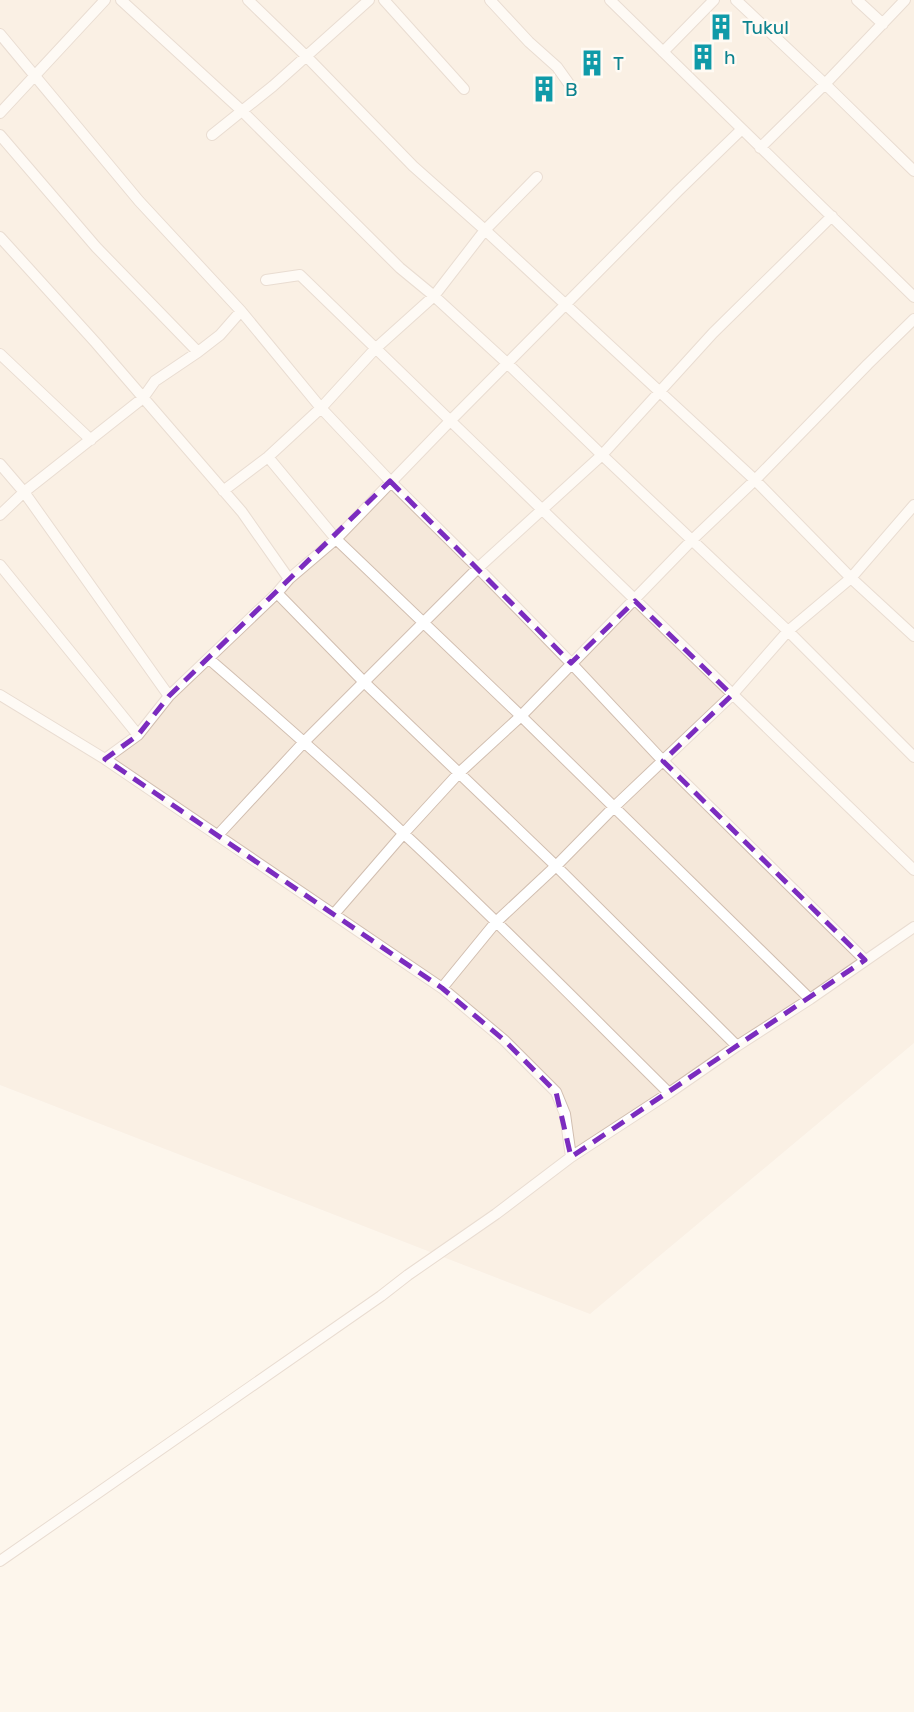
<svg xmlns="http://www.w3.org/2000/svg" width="914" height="1712" viewBox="0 0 914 1712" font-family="Rubik,sans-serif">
<rect width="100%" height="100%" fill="#fdf6ec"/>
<path fill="#f5e8da" d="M0 0H914V1043L590 1314 0 1085Z"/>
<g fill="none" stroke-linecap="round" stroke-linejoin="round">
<g stroke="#d1beb0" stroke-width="12">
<path id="minor" d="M121 0 241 110 400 268 434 296 508 364 602 455 788 631 914 757
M248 0 306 56 413 166 485 230 755 480 851 578 914 636
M384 0 464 89
M490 0 529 42 557 67 572 88
M610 0 742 129
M736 0 825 84 914 171
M857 0 883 24
M0 34 139 201 241 311 321 408 390 481 478 568 571 663 663 761 865 960
M663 52 714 0
M0 113 105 0
M0 135 96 247 198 352
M212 135 273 86 369 0
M760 148 825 84 905 0
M0 237 96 343 242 512 289 579
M266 280 300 275 914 870
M0 354 91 440
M268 457 336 539 521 716 810 999
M0 464 24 492 169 696
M223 491 268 457 321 408 375 349 434 296 485 230 537 177
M0 515 24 492 143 398 155 381 198 352 220 335 241 311
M0 565 138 735
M277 593 364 682 556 866 737 1046
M209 659C275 716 340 773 403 833 494 917 581 1006 669 1093
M0 695 105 759 442 988 504 1040 556 1092 565 1114 571 1157
M105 759 138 735 169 696 277 593 289 579 336 539 451 420 678 191 742 129 914 297
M218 835 304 742 478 568 602 455 713 333 832 216
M334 914 404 833 459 773 521 716 692 540 755 480 868 364 914 319
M442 988 496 922 556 866 613 808 732 695 788 631 851 578 914 505
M0 1561 381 1296 408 1275 496 1214 571 1157 669 1093 737 1046 810 999 914 927"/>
</g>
<use href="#minor" stroke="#fff" stroke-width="10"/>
</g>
<path d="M0 0H914V1712H0ZM390 481 571 663 635 601 732 695 663 761 865 960 571 1157 556 1092 504 1040 442 988 105 759 138 735 169 696Z" fill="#fdf6ec" fill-opacity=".55" fill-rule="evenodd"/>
<path fill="none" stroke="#7b2cbf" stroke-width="5" stroke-dasharray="14 9" stroke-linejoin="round" d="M390 481 571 663 635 601 732 695 663 761 865 960 571 1157 556 1092 504 1040 442 988 105 759 138 735 169 696Z"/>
<defs>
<g id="building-bare" transform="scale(2.1)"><path d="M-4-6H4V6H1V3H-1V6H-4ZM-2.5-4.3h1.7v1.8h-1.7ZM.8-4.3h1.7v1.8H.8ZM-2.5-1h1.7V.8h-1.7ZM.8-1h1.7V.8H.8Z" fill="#0f9aa8" stroke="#fffaf3" stroke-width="2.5" paint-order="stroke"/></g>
</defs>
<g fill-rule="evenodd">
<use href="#building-bare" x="721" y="27"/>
<use href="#building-bare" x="703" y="57"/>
<use href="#building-bare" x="592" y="63"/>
<use href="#building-bare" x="544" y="89"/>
</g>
<g text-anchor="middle" stroke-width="5" stroke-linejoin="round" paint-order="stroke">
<g font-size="19" fill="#0d838f" stroke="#fffaf3" text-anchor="start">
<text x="742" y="34">Tukul</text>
<text x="724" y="64">h</text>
<text x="613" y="70">T</text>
<text x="565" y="96">B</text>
</g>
</g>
</svg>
